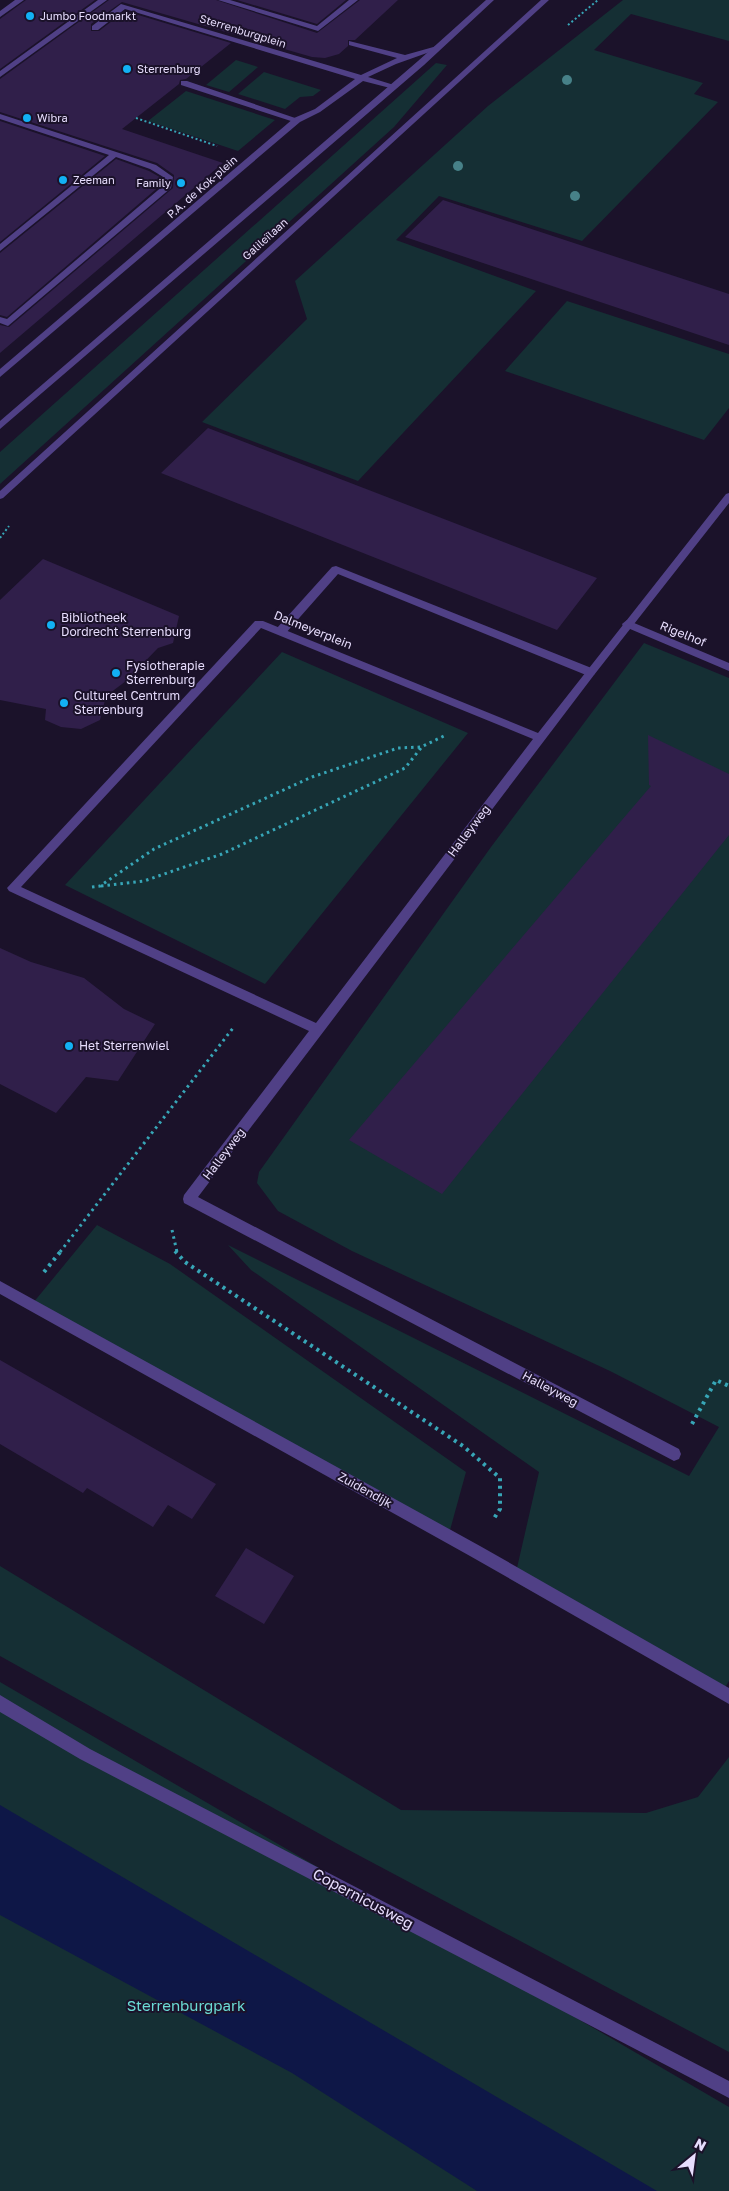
<svg xmlns="http://www.w3.org/2000/svg" width="729" height="2191" viewBox="0 0 729 2191" font-family="'Golos Text',sans-serif">
<rect width="100%" height="100%" fill="#1b122a"/>
<path fill="#152f34" d="M623 0H729V41L631 14 594 50 703 83 694 94 718 102 582 241 439 196 396 240 536 291 358 481 202 422 307 319 295 281 488 106Z
M236 60 258 67 229 92 206 85Z
M436 63 447 65 394 127 0 484V452Z
M264 72 321 90 313 96 300 97 285 109 238 94Z
M186 91 275 120 238 151 148 121Z
M567 301 729 354V408L704 440 505 371Z
M644 643 729 678V1681L720 1696 514 1581 539 1472 251 1270 228 1245 689 1476 719 1427 610 1371 352 1251 278 1211 257 1183 259 1172 491 847Z
M282 652 468 733 265 984 65 885Z
M97 1225 170 1264 466 1472 447 1541 33 1303Z
M0 1566 401 1810 646 1813 698 1797 729 1757V2052L345 1848 0 1656Z
M0 1682 729 2107V2191H0Z"/>
<path fill="#0e1747" d="M0 1805 657 2191H477L292 2073 0 1915Z"/>
<path fill="#301f4a" d="M26 0H95L0 69V19Z
M109 0H216L317 33 360 0H398L355 40H348V46L339 54 325 58 312 57 122 2 91 24V31H99L125 11 231 43 186 79 180 80 179 84 122 129 223 163 0 353V325L9 327 173 188 174 175 157 163 0 112V79Z
M237 0H346L317 24Z
M0 121 105 156 0 242Z
M116 159 149 171 163 179 162 184 7 317 0 315V253Z
M443 200 729 294V345L405 237Z
M208 428 597 578 557 630 161 473Z
M43 559 179 616 173 643 158 648 126 681 106 696 100 720 81 729 61 727 45 720 46 709 0 700V600Z
M648 735 729 774V835L442 1194 349 1140 651 786 649 785Z
M0 948 31 962 84 978 124 1009 155 1024 118 1081 86 1077 56 1113 0 1084Z
M0 1360 216 1484 192 1519 168 1505 153 1527 87 1488 83 1493 0 1444Z
M246 1548 294 1576 264 1624 215 1596Z"/>
<g fill="none" stroke-linecap="round" stroke-linejoin="round">
<path stroke="#37a6b7" stroke-width="2" stroke-dasharray="2 2.5" stroke-linecap="butt" d="M568 25 598 0
M136 118 217 146
M0 538 9 526"/>
<path stroke="#37a6b7" stroke-width="3" stroke-dasharray="2.5 4" stroke-linecap="butt" d="M101 886 144 881 222 854 405 768 421 748
M92 887 100 886 154 849 312 777 398 748 421 747 446 735
M172 1230 177 1252
M60 1252 233 1028"/>
<path stroke="#37a6b7" stroke-width="4" stroke-dasharray="3 4.5" stroke-linecap="butt" d="M175 1251 185 1262 463 1446 500 1478V1509L493 1520
M44 1272 61 1251
M692 1424 716 1380 729 1386"/>
<path fill="#504086" fill-rule="evenodd" d="M15 0H24L0 17V11Z
M98 0H107L0 77V71Z
M218 0H230L317 26 349 0H358L318 31Z
M121 4 361 75 397 58 349 45V41L405 55 437 46 441 48 396 64 368 77 394 85V89L363 81 320 112 300 122 0 377V369L294 118 315 109 355 79 125 9 98 30H92V26Z
M0 114 156 165 173 177 171 188 8 326 0 323V317L7 319 164 185 165 178 150 169 116 157 0 251V244L109 155 0 119Z"/>
<path fill="#504086" fill-rule="evenodd" d="M181 81H187L301 120 294 122 181 85Z
M336 566 594 669 595 672 594 675H586L338 574 285 634H277V628L332 567Z
M627 620 729 663V671L623 626 622 624Z"/>
<path fill="#504086" fill-rule="evenodd" d="M729 493V503L594 675 198 1197 679 1449 681 1454 679 1459 674 1461 184 1203 183 1199 184 1195 309 1031 9 891 7 888 255 621H263L538 733 726 494ZM261 628 533 739 316 1023 21 887Z
M0 1281 480 1546 729 1688V1704L470 1556 0 1294Z"/>
<path fill="#504086" fill-rule="evenodd" d="M486 0H494L424 65 0 429V421L418 61Z
M541 0H549L3 498 0 499V491Z
M0 1695 90 1749 729 2081V2098L80 1759 0 1712Z"/>
</g>
<g fill="#478188">
<circle cx="567" cy="80" r="5"/>
<circle cx="458" cy="166" r="5"/>
<circle cx="575" cy="196" r="5"/>
</g>
<g fill="#12b1f4" stroke="#1b122a" stroke-width="2">
<circle cx="30" cy="16" r="5"/>
<circle cx="127" cy="69" r="5"/>
<circle cx="27" cy="118" r="5"/>
<circle cx="63" cy="180" r="5"/>
<circle cx="181" cy="183" r="5"/>
<circle cx="51" cy="625" r="5"/>
<circle cx="116" cy="673" r="5"/>
<circle cx="64" cy="703" r="5"/>
<circle cx="69" cy="1046" r="5"/>
</g>
<g text-anchor="middle" stroke-width="4" stroke-linejoin="round" paint-order="stroke">
<g font-size="11" fill="#e7ddfd" stroke="#1b122a" text-anchor="start">
<text x="40" y="20">Jumbo Foodmarkt</text>
<text x="137" y="73">Sterrenburg</text>
<text x="37" y="122">Wibra</text>
<text x="73" y="184">Zeeman</text>
<text x="171" y="187" text-anchor="end">Family</text>
</g>
<g font-size="11" fill="#e7ddfd" stroke="#1b122a">
<text transform="translate(243 31) rotate(17)" y="4">Sterrenburgplein</text>
<text transform="translate(202 187) rotate(-41)" y="4">P.A. de Kok-plein</text>
<text transform="translate(265 239) rotate(-42)" y="4">Galileïlaan</text>
</g>
<g font-size="12" fill="#e7ddfd" stroke="#1b122a" text-anchor="start">
<text x="61" y="622">Bibliotheek<tspan x="61" dy="14">Dordrecht Sterrenburg</tspan></text>
<text x="126" y="670">Fysiotherapie<tspan x="126" dy="14">Sterrenburg</tspan></text>
<text x="74" y="700">Cultureel Centrum<tspan x="74" dy="14">Sterrenburg</tspan></text>
<text x="79" y="1050">Het Sterrenwiel</text>
</g>
<g font-size="12" fill="#e7ddfd" stroke="#1b122a">
<text transform="translate(313 630) rotate(22)" y="4">Dalmeyerplein</text>
<text transform="translate(683 634) rotate(22)" y="4">Rigelhof</text>
<text transform="translate(469 831) rotate(-53)" y="4">Halleyweg</text>
<text transform="translate(224 1154) rotate(-53)" y="4">Halleyweg</text>
<text transform="translate(550 1389) rotate(28)" y="4">Halleyweg</text>
<text transform="translate(365 1490) rotate(29)" y="4">Zuidendijk</text>
</g>
<g font-size="15" fill="#e7ddfd" stroke="#1b122a">
<text transform="translate(363 1899) rotate(28)" y="5">Copernicusweg</text>
</g>
<g font-size="15" fill="#6bdbd5" stroke="#1b122a">
<text x="186" y="2011">Sterrenburgpark</text>
</g>
</g>
<g transform="translate(694 2156) rotate(29)" stroke="#1b122a" stroke-width="4" paint-order="stroke">
<path d="M0-4L9 19L0 12L-9 19Z" fill="#e7ddfd"/>
<text y="-8" font-size="14" font-weight="bold" text-anchor="middle" fill="#e7ddfd">N</text>
</g>
</svg>
